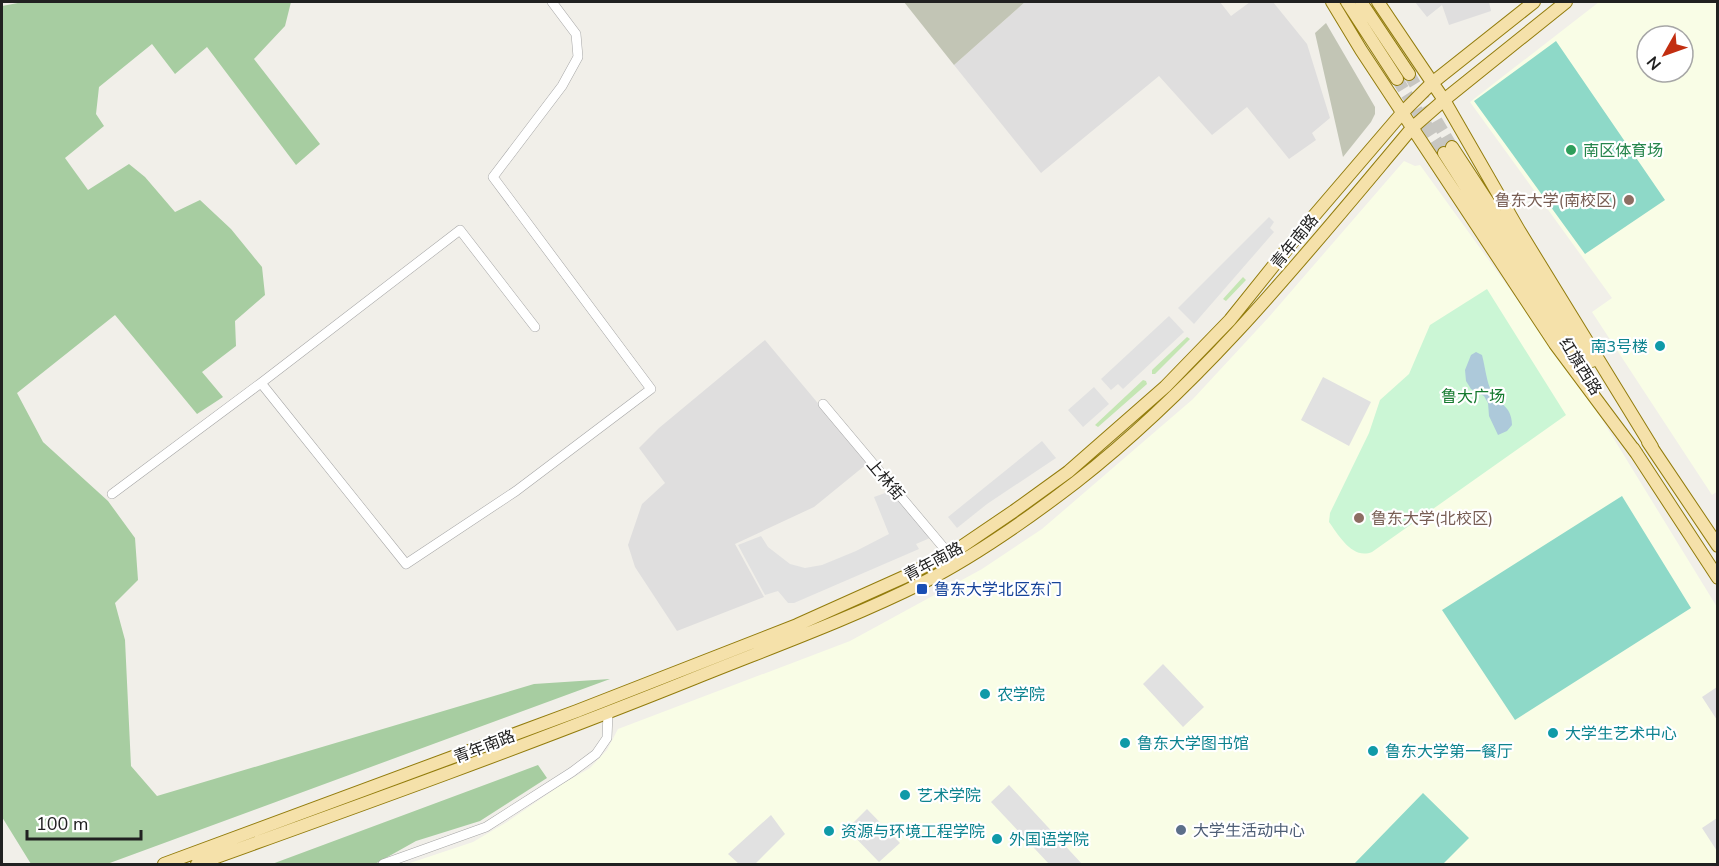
<svg xmlns="http://www.w3.org/2000/svg" width="1719" height="866" viewBox="0 0 1719 866" font-family="'Nunito Sans','Noto Sans SC',sans-serif">
<rect width="100%" height="100%" fill="#f1efe9"/>
<path fill="#dfdede" d="M1025 2H1220L1231 16 1250 2H1273L1307 44 1330 118 1312 133 1316 140 1289 159 1247 107 1212 135 1159 76 1041 173 954 65Z
M1415 2H1489L1491 11 1449 25 1442 5 1427 17Z
M765 340 868 463 814 507 735 544 764 597 677 631 635 567 628 545 642 504 665 483 639 448 659 428Z"/>
<path fill="#f9fde6" fill-rule="evenodd" d="M1599 2H1717L1718 491 1712 495 1592 312 1612 298 1470 102ZM1647 36H1683V72H1647Z
M1404 161 1415 166 1420 165 1590 400 1717 607V864H407L473 842 507 822 564 783 590 768 607 750 618 729 850 641 982 569 1042 529 1193 399 1268 318Z"/>
<path fill="#c2c5b5" d="M904 2H1025L954 65Z
M1326 23 1375 107V114L1371 122 1343 157 1315 33Z"/>
<path fill="#c4e6b3" d="M1243 277 1246 280 1226 301 1223 299Z
M1187 337 1190 339 1155 374H1152V370Z
M1143 380 1146 381 1147 384 1098 427 1095 425Z"/>
<path fill="#a7cda1" d="M23 2H291L285 26 254 59 320 144 296 165 207 47 175 74 152 44 99 87 96 114 104 126 65 158 88 190 129 164 145 177 175 212 200 200 231 229 262 267 265 295 235 321 236 346 202 372 223 397 197 414 115 315 17 393 43 442 108 501 135 538 138 580 115 603 125 640 131 766 157 796 534 684 610 679 107 864H31L2 817V6Z
M538 765 547 778 480 821 416 841 375 864H272Z"/>
<path fill="#cbf6d5" d="M1487 289 1566 415 1372 552C1353 560 1339 536 1329 522L1330 513 1369 433 1380 400 1409 374 1430 325Z"/>
<path fill="#8ed9c8" d="M1556 41 1665 200 1585 254 1474 101Z
M1622 496 1691 608 1515 720 1442 610Z
M1423 793 1469 838 1443 864H1354Z"/>
<path fill="#e1e1e1" d="M1269 217 1274 222 1270 228 1274 232 1194 324 1178 308Z
M1169 316 1184 332 1123 389 1118 384 1111 390 1101 379Z
M1323 377 1371 402 1349 446 1301 420Z
M1094 387 1109 404 1083 427 1068 410Z
M1042 441 1056 458 987 504 957 528 948 517Z
M891 491 930 538 916 544 919 549 794 603H788L778 591 765 595 738 545 761 536 768 547 790 564 805 568 822 565 856 551 889 534 874 497Z
M1163 664 1204 707 1183 727 1143 684Z
M1717 687V720L1702 697Z
M1009 785 1082 864H1049L991 802Z
M867 809 900 843 879 862 847 829Z
M771 815 785 834 755 864H739L728 854Z
M1717 818V851L1702 828Z"/>
<path fill="#adc9da" d="M1476 352 1482 355C1485 366 1486 378 1490 388 1496 404 1512 404 1512 425L1507 431 1498 435 1489 416 1488 403 1484 396 1471 389 1466 381 1465 370 1471 355Z"/>
<g fill="none" stroke-linecap="round" stroke-linejoin="round">
<path stroke="#c7c6c1" stroke-width="12" stroke-dasharray="12 6" stroke-linecap="butt" d="M1409 74 1452 147
M1397 79 1444 153"/>
<g stroke="#a5a5a5" stroke-width="10">
<path id="minor" d="M261 383 406 564 516 491 651 389 493 177 562 86 578 57 576 34 552 2
M823 404 949 554
M112 494 261 383 460 230 535 327
M383 864 486 827 572 772 596 754 607 738 608 713"/>
</g>
<g stroke="#927c0c" stroke-width="14">
<path id="major" d="M1332 2 1361 50 1555 344 1637 454
M1347 2 1397 79
M1361 2 1409 74
M1378 2 1444 100 1520 232 1652 447
M1452 147 1592 361
M1444 153 1585 373
M1648 442 1718 546
M1633 448 1718 578
M164 864 577 711 797 625 904 577 958 549 1014 511 1068 472 1165 387 1230 320 1307 224 1403 112 1432 83 1534 2
M197 864C364 804 531 744 695 678 772 647 850 619 924 582 977 555 1029 518 1076 482 1205 381 1307 253 1412 128L1444 100 1566 2"/>
</g>
<use href="#minor" stroke="#fff" stroke-width="9"/>
<use href="#major" stroke="#f5e1aa" stroke-width="12"/>
</g>
<circle fill="#2e9e5b" stroke="#fff" stroke-width="2" cx="1571" cy="150" r="6"/>
<g fill="#8d6e63" stroke="#fff" stroke-width="2">
<circle cx="1629" cy="200" r="6"/>
<circle cx="1359" cy="518" r="6"/>
</g>
<g fill="#0f9aa8" stroke="#fff" stroke-width="2">
<circle cx="1660" cy="346" r="6"/>
<circle cx="985" cy="694" r="6"/>
<circle cx="1553" cy="733" r="6"/>
<circle cx="1125" cy="743" r="6"/>
<circle cx="1373" cy="751" r="6"/>
<circle cx="905" cy="795" r="6"/>
<circle cx="829" cy="831" r="6"/>
<circle cx="997" cy="839" r="6"/>
</g>
<rect fill="#1a4fb4" stroke="#fff" stroke-width="2" x="916" y="583" width="12" height="12" rx="3"/>
<circle fill="#5c6f8a" stroke="#fff" stroke-width="2" cx="1181" cy="830" r="6"/>
<g text-anchor="middle" stroke-width="4.5" stroke-linejoin="round" paint-order="stroke">
<g font-size="16" fill="#27864d" stroke="#fff" text-anchor="start">
<text x="1583" y="156">南区体育场</text>
</g>
<g font-size="16" fill="#785e54" stroke="#fff" text-anchor="end">
<text x="1617" y="206">鲁东大学(南校区)</text>
<text x="1371" y="524" text-anchor="start">鲁东大学(北校区)</text>
</g>
<g font-size="16" fill="#212121" stroke="#fff">
<text transform="translate(1294 241) rotate(-51)" y="6">青年南路</text>
<text transform="translate(1581 366) rotate(58)" y="6">红旗西路</text>
<text transform="translate(886 479) rotate(50)" y="6">上林街</text>
<text transform="translate(933 561) rotate(-28)" y="6">青年南路</text>
<text transform="translate(484 746) rotate(-21)" y="6">青年南路</text>
</g>
<g font-size="16" fill="#0d838f" stroke="#fff" text-anchor="start">
<text x="1648" y="352" text-anchor="end">南3号楼</text>
<text x="997" y="700">农学院</text>
<text x="1565" y="739">大学生艺术中心</text>
<text x="1137" y="749">鲁东大学图书馆</text>
<text x="1385" y="757">鲁东大学第一餐厅</text>
<text x="917" y="801">艺术学院</text>
<text x="841" y="837">资源与环境工程学院</text>
<text x="1009" y="845">外国语学院</text>
</g>
<g font-size="16" fill="#15792e" stroke="#fff">
<text x="1473" y="402">鲁大广场</text>
</g>
<g font-size="16" fill="#164399" stroke="#fff" text-anchor="start">
<text x="934" y="595">鲁东大学北区东门</text>
</g>
<g font-size="16" fill="#4e5e75" stroke="#fff" text-anchor="start">
<text x="1193" y="836">大学生活动中心</text>
</g>
</g>
<rect width="1719" height="866" fill="none" stroke="#212121" stroke-width="6"/>
<g transform="translate(1665 54) rotate(230)"><circle r="28" fill="#ffffff" stroke="#a6a6a6" stroke-width="1.5"/>
<path d="M0-4.5L10 22L0 15L-10 22Z" fill="#c22e10"/>
<text y="-9" font-size="16" font-weight="bold" text-anchor="middle" fill="#212121">N</text>
</g>
<path d="M27 830v9h114v-9" fill="none" stroke="#212121" stroke-width="3"/>
<text x="36" y="830" font-size="18" fill="#212121" stroke="#ffffff" stroke-width="4.5" paint-order="stroke">100 m</text>
</svg>
